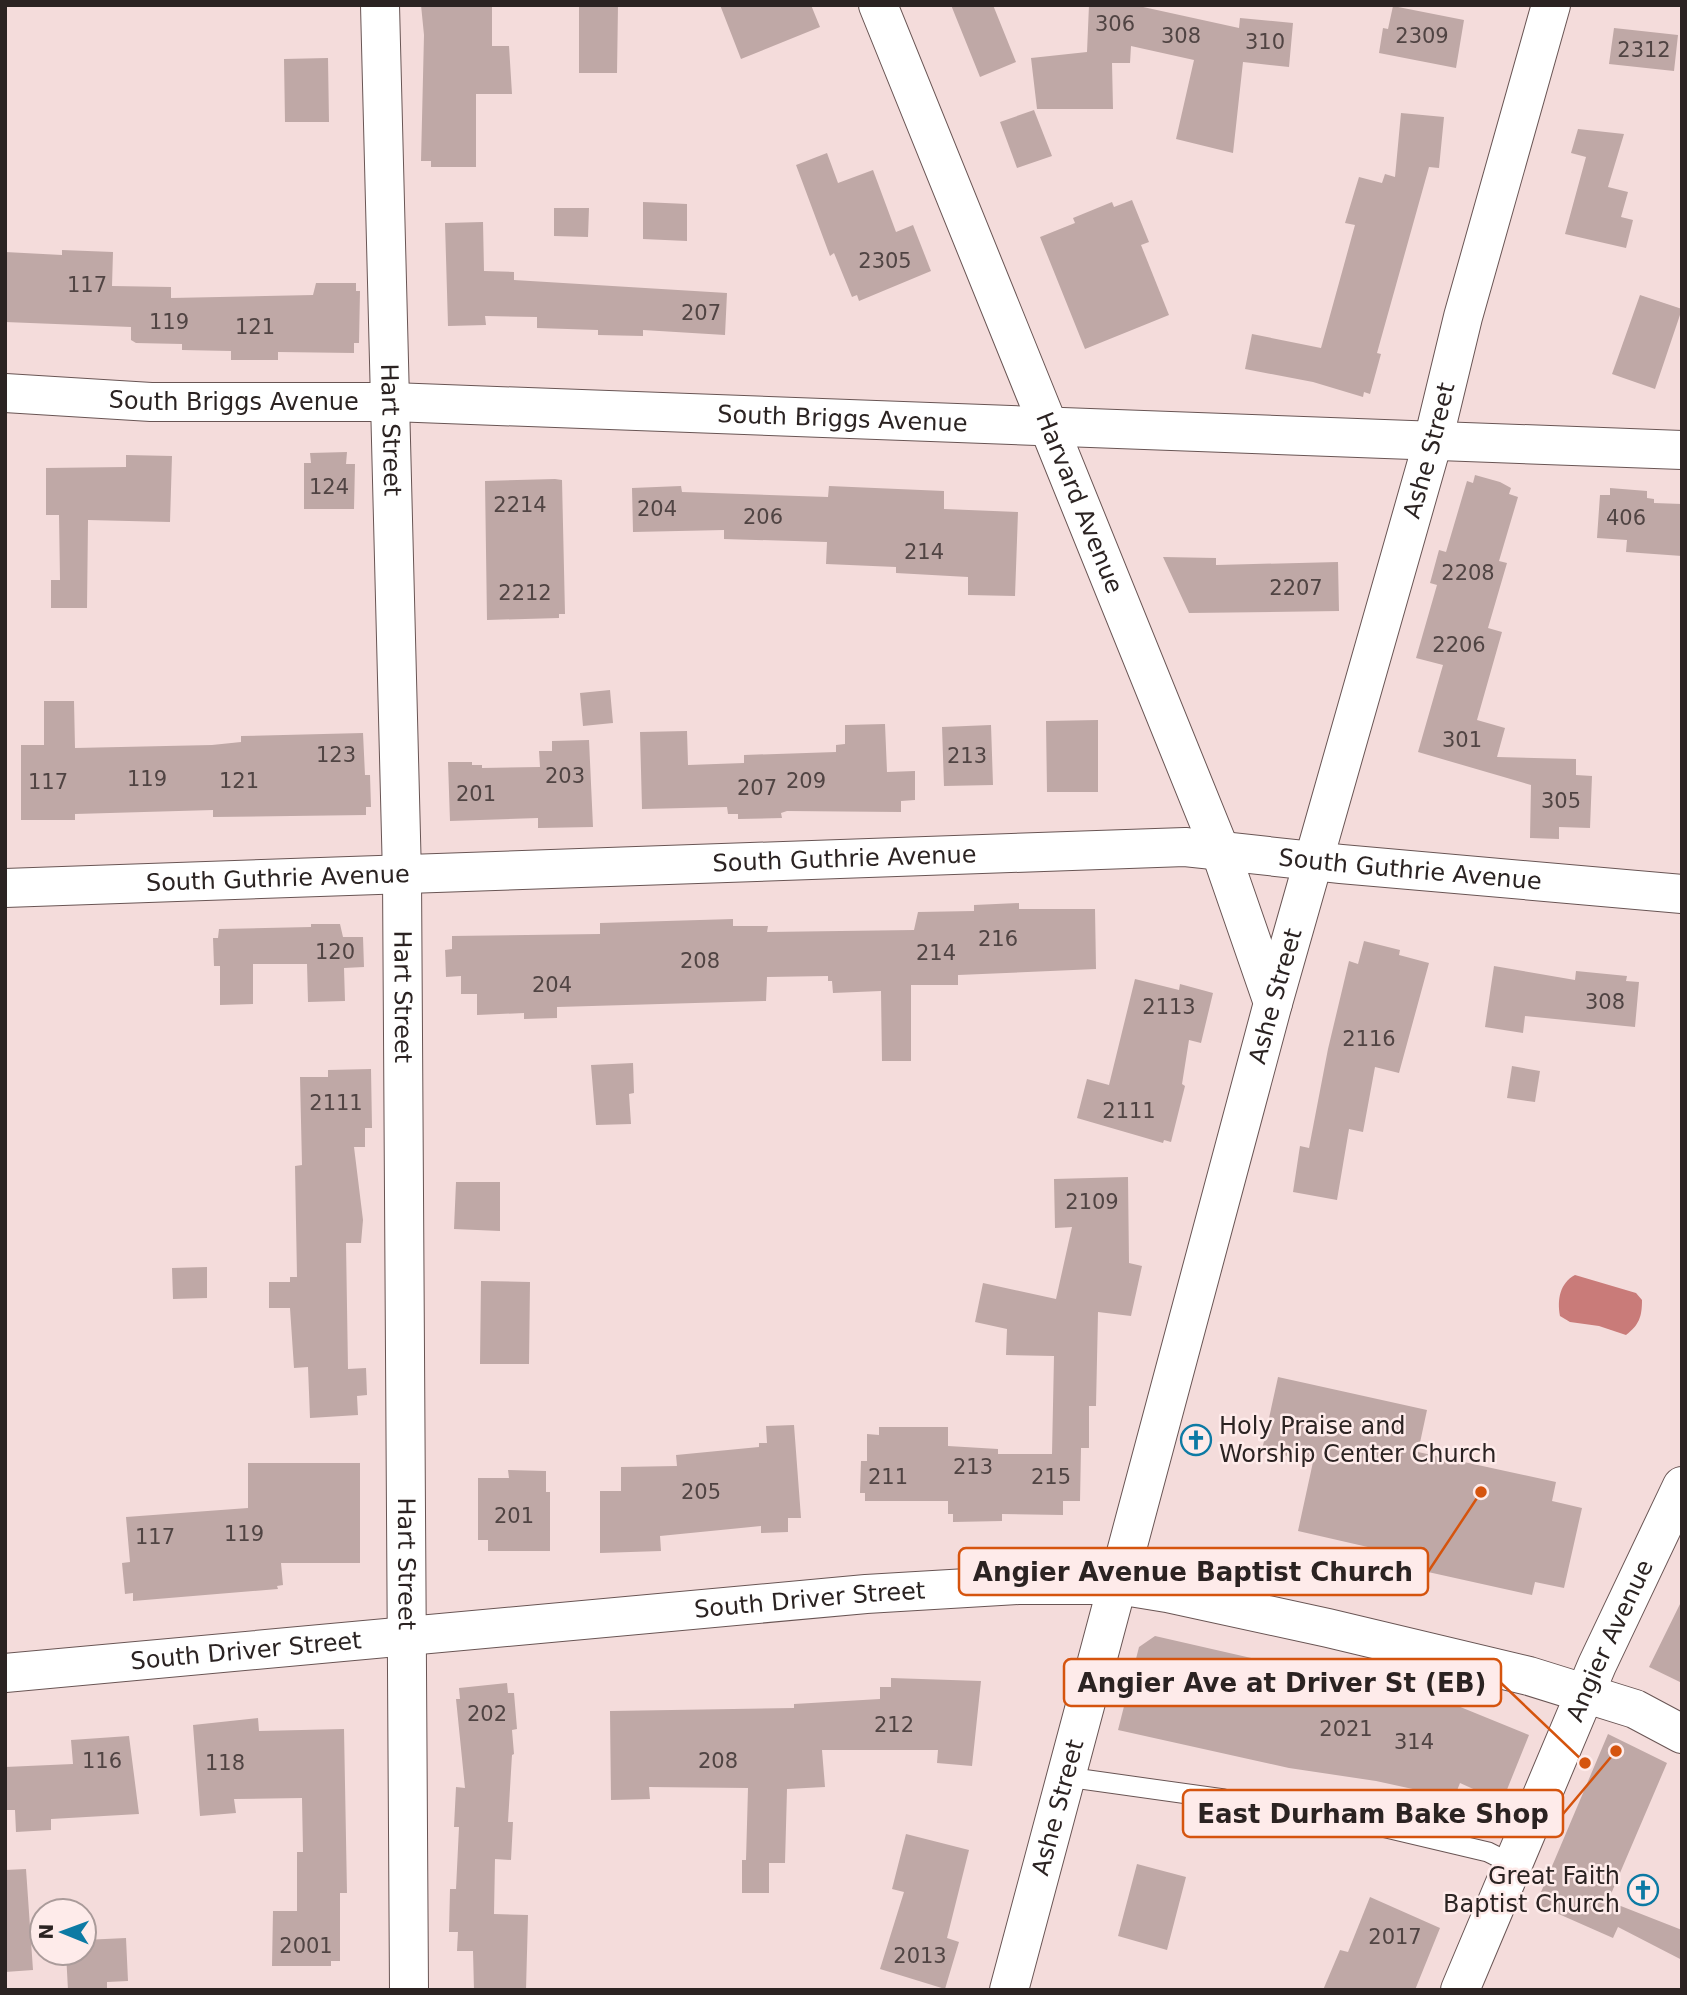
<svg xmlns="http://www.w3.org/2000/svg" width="1687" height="1995" viewBox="0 0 1687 1995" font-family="'DejaVu Sans',sans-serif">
<rect width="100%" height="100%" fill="#f4dcdb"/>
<path fill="#c97b79" d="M1575 1275 1636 1293 1642 1300C1642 1317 1639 1325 1626 1335L1599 1326 1570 1322 1560 1316C1557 1299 1560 1283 1575 1275Z"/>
<path fill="#bfa8a6" d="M421 5H492V46H509L512 94H476V167H431V161H421L424 35Z
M579 5H618L617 73H579Z
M720 5H811L820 27 741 59Z
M951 5H993L1016 62 980 77Z
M1089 5H1134L1239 28 1240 18 1293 23 1289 67 1243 62 1233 153 1176 139 1194 60 1131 46 1130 63H1112L1113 109H1037L1031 58 1087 52Z
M1393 6 1464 20 1456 68 1379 53 1383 28 1388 29Z
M1614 28 1678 35 1674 71 1609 64Z
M328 58 329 122H285L284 59Z
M1034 110 1052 156 1017 168 1000 122Z
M1401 113 1444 117 1439 168 1429 167 1377 353 1381 354 1370 394 1364 392 1363 397 1313 382 1245 369 1252 334 1321 348 1355 225 1345 223 1355 190 1359 177 1382 183 1385 174 1395 177Z
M1578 129 1624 134 1608 187 1628 192 1621 217 1633 220 1626 248 1565 234 1586 157 1571 153Z
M827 153 838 183 873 170 896 232 913 225 931 271 859 301 857 295 852 297 834 253 830 256 796 165Z
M1132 200 1149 242 1141 245 1169 315 1085 349 1040 237 1075 223 1073 218 1112 202 1114 207Z
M643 202 687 204V241L643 239Z
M554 208H589L588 237 554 236Z
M483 222 484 271 514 272V280L727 293 725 335 643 330V336L598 335V330L537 328V317L485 316 486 325 448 326 445 223Z
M62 250 113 252 112 286 171 287V298L313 295 316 283H356V291H360L359 343H354V353L278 352V360H231V351L182 350V344L136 343 131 340V327L5 322V252L62 255Z
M1640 295 1682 309 1655 389 1612 374Z
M347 452 346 464H355L354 509H304V463H311L310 453Z
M126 455 172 456 170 522 88 520 87 608H51V580H60L59 515H46V468L126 467Z
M1475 475 1500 482 1511 488 1509 494 1518 497 1499 561 1507 563 1488 628 1502 632 1477 720 1505 728 1497 757 1576 759V775L1592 776 1590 828 1559 827V839L1530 838 1531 785 1418 752 1443 665 1416 658 1437 585 1430 583 1439 550 1446 552 1467 481 1473 483Z
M555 479 562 480 565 614H559V618L487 620 485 481Z
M681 486 682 492 828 497 829 486 944 491V509L1018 512 1015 596 968 595V577L896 573V567L826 564 827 542 724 539V530L633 532 632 488Z
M1610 488 1647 491V498L1654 499V503L1682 504V556L1626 552 1627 540 1597 538 1600 495H1610Z
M1163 557 1216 558V565L1338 562 1339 611 1189 613Z
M610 690 613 723 583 726 580 693Z
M44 701H74L75 748 212 745 241 742V736L363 733 365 775H370L371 807H366V815L213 817V810L75 814V820H21V745H44Z
M1098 720V792H1047L1046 721Z
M885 724 887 772 915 771V800L901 801V812L787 811 781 813 782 818 738 819V814H728L727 807 642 809 640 732 687 731 688 765 744 763V755L836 752V745L845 744V725Z
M991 725 993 785 944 786 942 727Z
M589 740 593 827 538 828V818L450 821 448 762H472V765H482V768L540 767 539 751H552V741Z
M1019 903V909H1095L1096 969 958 975V985H911V1061H882L881 991 833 993 832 981H828V976L767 977 766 1001 557 1007V1018L524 1019V1013L477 1015V994H461V976L446 977 445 950 452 949V936L600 934V923L733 919V926H768L767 932 914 930 918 912 974 911V905Z
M311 924H340L343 937H363L364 967 344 968 345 1001 308 1002 307 964H253V1004L220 1005V966H214L213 938H218L219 929 311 927Z
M1364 941 1400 950 1399 955 1429 963 1399 1073 1375 1067 1363 1132 1349 1129 1337 1200 1293 1192 1300 1146 1309 1148 1328 1049 1349 961 1358 964Z
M1494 966 1575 980 1576 971 1627 976 1626 981 1639 982 1635 1027 1525 1016 1523 1033 1485 1027Z
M1135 979 1179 990 1180 984 1213 993 1201 1043 1189 1040 1182 1084 1185 1086 1171 1142 1164 1140 1163 1143 1077 1118 1087 1079 1109 1085Z
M633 1063 634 1093 629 1094 631 1124 596 1125 591 1065Z
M1512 1066 1540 1071 1535 1102 1507 1098Z
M371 1069 372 1128H365V1147H354L363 1220 361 1243H346L348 1369 366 1368 367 1395 357 1396 358 1415 310 1418 308 1367 294 1368 290 1308H269V1282H290V1277H297L295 1166 302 1165 300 1077H328V1070Z
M1128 1177 1129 1263 1142 1266 1131 1316 1098 1312 1096 1406H1089V1448H1081L1080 1501H1063V1515L1002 1514V1521L953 1522V1514H948V1501H865V1493H860L861 1461H867V1434L879 1435V1427H948V1446L998 1449V1454H1052L1054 1356 1006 1355 1007 1329 975 1322 983 1283 1056 1299 1072 1227 1055 1228 1054 1179Z
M456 1182H500V1231L454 1229Z
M207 1267V1298L173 1299 172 1268Z
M481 1281 530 1282 529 1364H480Z
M1278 1377 1427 1410 1418 1452 1556 1482 1552 1501 1582 1508 1564 1588 1535 1582 1532 1595 1392 1564 1394 1553 1298 1531 1313 1462 1262 1450Z
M794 1425 801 1518H788V1532L761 1533V1526L660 1536 661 1551 600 1553V1491H621V1467L677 1466 676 1455 759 1447V1443H767L766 1426Z
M248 1463H360V1563H281L283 1585 277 1586 278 1589 133 1601V1593L125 1594 122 1563 130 1562 126 1517 248 1508Z
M508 1470 546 1471V1492H550V1551H488V1540H478V1478H509Z
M1682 1600V1683L1649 1667Z
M1155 1636 1453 1704 1529 1735 1502 1802 1460 1783 1454 1798 1376 1781 1289 1768 1118 1730 1139 1647Z
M891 1678 981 1681 972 1766 937 1763 938 1750H822L825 1787 787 1789 785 1863H769V1893H742V1860H746L748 1788 649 1787 650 1799 611 1800 610 1711 794 1708V1704L880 1699V1687H891Z
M507 1683 508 1693H514L517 1729 512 1730 514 1754 512 1755 508 1822H513L511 1860 495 1859 494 1914 528 1915 526 1990H474L473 1951H457L458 1932H449L450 1889H456L459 1827H454L456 1787 465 1788 456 1699H460L459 1688Z
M258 1718 259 1731 344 1729 347 1893H340V1961H331V1966H272L273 1911H297V1852H303L302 1798 234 1799 236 1813 200 1816 193 1725Z
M1608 1734 1667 1763 1608 1901 1682 1930V1960L1618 1927 1613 1938 1536 1904Z
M129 1736 139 1814 51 1819V1830L16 1832 15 1810H5V1767L73 1764 71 1740Z
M906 1834 969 1850 947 1938 959 1942 945 1989 880 1969 904 1892 892 1889Z
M1137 1864 1186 1877 1167 1950 1118 1936Z
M26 1869 33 1970 5 1972V1870Z
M1370 1897 1440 1928 1415 1990H1323L1340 1950 1348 1952Z
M126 1938 128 1981 107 1982V1990H68L66 1953H84V1940Z"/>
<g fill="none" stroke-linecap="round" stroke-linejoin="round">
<g stroke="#695554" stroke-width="21">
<path id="service" d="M1067 1777 1224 1799 1378 1826 1488 1852 1514 1865"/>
</g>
<g stroke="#695554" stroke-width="40">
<g id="minor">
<path id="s1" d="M380 5 402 876 409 1990"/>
<path id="s2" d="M878 5 1220 850 1273 1003"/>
<path id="s3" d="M5 393 151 402H392L1682 450"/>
<path id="s4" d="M5 888 1185 847 1341 864 1682 894"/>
<path id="s5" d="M1009 1990 1273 1003 1433 441 1463 317 1551 5"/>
</g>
</g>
<g stroke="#695554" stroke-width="40">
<g id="tertiary">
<path id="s6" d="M5 1673 866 1594 1018 1585H1118L1167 1593 1328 1628 1529 1676 1635 1709 1682 1734"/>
</g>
</g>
<g stroke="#695554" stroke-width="40">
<g id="secondary">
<path id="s7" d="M1460 1990 1597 1665 1682 1486"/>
</g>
</g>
<use href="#service" stroke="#fff" stroke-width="19"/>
<use href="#minor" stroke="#fff" stroke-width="38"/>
<use href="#tertiary" stroke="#fff" stroke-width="38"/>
<use href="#secondary" stroke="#fff" stroke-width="38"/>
</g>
<defs>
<g id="church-ring" transform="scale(1.575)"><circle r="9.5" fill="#feebea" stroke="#0d7aa4" stroke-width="1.5"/><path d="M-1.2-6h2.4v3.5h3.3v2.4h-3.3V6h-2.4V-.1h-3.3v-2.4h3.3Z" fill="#0d7aa4"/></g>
</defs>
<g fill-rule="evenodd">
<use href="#church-ring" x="1196" y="1440"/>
<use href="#church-ring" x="1643" y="1890"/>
</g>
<g text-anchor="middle" stroke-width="5" stroke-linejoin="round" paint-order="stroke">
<g font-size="21" fill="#504443">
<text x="1115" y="31">306</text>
<text x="1181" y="43">308</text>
<text x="1422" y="43">2309</text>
<text x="1265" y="49">310</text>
<text x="1644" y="57">2312</text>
<text x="885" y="268">2305</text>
<text x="87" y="292">117</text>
<text x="701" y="320">207</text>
<text x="169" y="329">119</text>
<text x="255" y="334">121</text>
<text x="329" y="494">124</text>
<text x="520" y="512">2214</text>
<text x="657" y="516">204</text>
<text x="763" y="524">206</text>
<text x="1626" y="525">406</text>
<text x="924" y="559">214</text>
<text x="1468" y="580">2208</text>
<text x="1296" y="595">2207</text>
<text x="525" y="600">2212</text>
<text x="1459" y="652">2206</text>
<text x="1462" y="747">301</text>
<text x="336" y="762">123</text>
<text x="967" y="763">213</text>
<text x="565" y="783">203</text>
<text x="147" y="786">119</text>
<text x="239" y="788">121</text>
<text x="806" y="788">209</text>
<text x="48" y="789">117</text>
<text x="757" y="795">207</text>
<text x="476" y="801">201</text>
<text x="1561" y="808">305</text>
<text x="998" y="946">216</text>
<text x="335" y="959">120</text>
<text x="936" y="960">214</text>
<text x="700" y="968">208</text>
<text x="552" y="992">204</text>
<text x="1605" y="1009">308</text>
<text x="1169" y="1014">2113</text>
<text x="1369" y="1046">2116</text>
<text x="336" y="1110">2111</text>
<text x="1129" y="1118">2111</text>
<text x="1092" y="1209">2109</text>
<text x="973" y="1474">213</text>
<text x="888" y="1484">211</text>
<text x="1051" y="1484">215</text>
<text x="701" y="1499">205</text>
<text x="514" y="1523">201</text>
<text x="244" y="1541">119</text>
<text x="155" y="1544">117</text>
<text x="487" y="1721">202</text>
<text x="894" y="1732">212</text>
<text x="1346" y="1736">2021</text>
<text x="1414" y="1749">314</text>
<text x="102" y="1768">116</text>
<text x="718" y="1768">208</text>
<text x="225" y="1770">118</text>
<text x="1395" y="1944">2017</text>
<text x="306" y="1953">2001</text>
<text x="920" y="1963">2013</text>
</g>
<g font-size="24" fill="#2b2322" stroke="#feebea">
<text dy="8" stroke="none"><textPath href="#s3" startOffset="229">South Briggs Avenue</textPath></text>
<text dy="8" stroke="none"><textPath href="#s3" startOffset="838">South Briggs Avenue</textPath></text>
<text dy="8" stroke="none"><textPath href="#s1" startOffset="425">Hart Street</textPath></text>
<text dy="8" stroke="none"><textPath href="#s5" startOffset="1596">Ashe Street</textPath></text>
<text dy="8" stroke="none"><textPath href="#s2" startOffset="537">Harvard Avenue</textPath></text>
<text dy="8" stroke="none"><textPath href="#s4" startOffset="840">South Guthrie Avenue</textPath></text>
<text dy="8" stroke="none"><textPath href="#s4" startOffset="1407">South Guthrie Avenue</textPath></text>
<text dy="8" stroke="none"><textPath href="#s4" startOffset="273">South Guthrie Avenue</textPath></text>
<text dy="8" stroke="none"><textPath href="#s5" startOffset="1029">Ashe Street</textPath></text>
<text dy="8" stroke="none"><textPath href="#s1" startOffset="992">Hart Street</textPath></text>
<text dy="8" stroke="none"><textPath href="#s1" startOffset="1559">Hart Street</textPath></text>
<text dy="8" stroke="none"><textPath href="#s6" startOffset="808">South Driver Street</textPath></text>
<text dy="8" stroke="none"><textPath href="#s7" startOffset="380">Angier Avenue</textPath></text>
<text dy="8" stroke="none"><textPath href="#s6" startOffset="242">South Driver Street</textPath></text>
<text dy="8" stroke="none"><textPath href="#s5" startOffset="189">Ashe Street</textPath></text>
</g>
<g font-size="24" fill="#2b2322" stroke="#feebea" text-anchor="start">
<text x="1219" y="1434">Holy Praise and<tspan x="1219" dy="28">Worship Center Church</tspan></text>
<text x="1620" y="1884" text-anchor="end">Great Faith<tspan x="1620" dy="28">Baptist Church</tspan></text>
</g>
</g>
<path fill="none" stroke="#d5540e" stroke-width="2.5" d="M1481 1492L1428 1572M1585 1763L1501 1683M1616 1751L1563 1814"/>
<g fill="#d5540e" stroke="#feebea" stroke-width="2.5">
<circle cx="1481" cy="1492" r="7"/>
<circle cx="1585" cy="1763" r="7"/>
<circle cx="1616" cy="1751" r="7"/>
</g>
<g fill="#feebea" stroke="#d5540e" stroke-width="2.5">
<rect x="959" y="1548" width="469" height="47" rx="7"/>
<rect x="1064" y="1659" width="437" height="47" rx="7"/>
<rect x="1183" y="1790" width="380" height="47" rx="7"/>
</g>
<g font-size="26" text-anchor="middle" font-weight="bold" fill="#2b2322">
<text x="1193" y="1581">Angier Avenue Baptist Church</text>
<text x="1282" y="1692">Angier Ave at Driver St (EB)</text>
<text x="1373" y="1823">East Durham Bake Shop</text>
</g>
<rect width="1687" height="1995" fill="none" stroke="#2b2322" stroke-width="14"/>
<g transform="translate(63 1932) rotate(271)"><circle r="33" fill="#feebea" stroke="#aa9b9a" stroke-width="2"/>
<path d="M0-5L12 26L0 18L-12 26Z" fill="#0d7aa4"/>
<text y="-10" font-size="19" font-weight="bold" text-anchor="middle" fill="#2b2322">N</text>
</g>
</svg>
